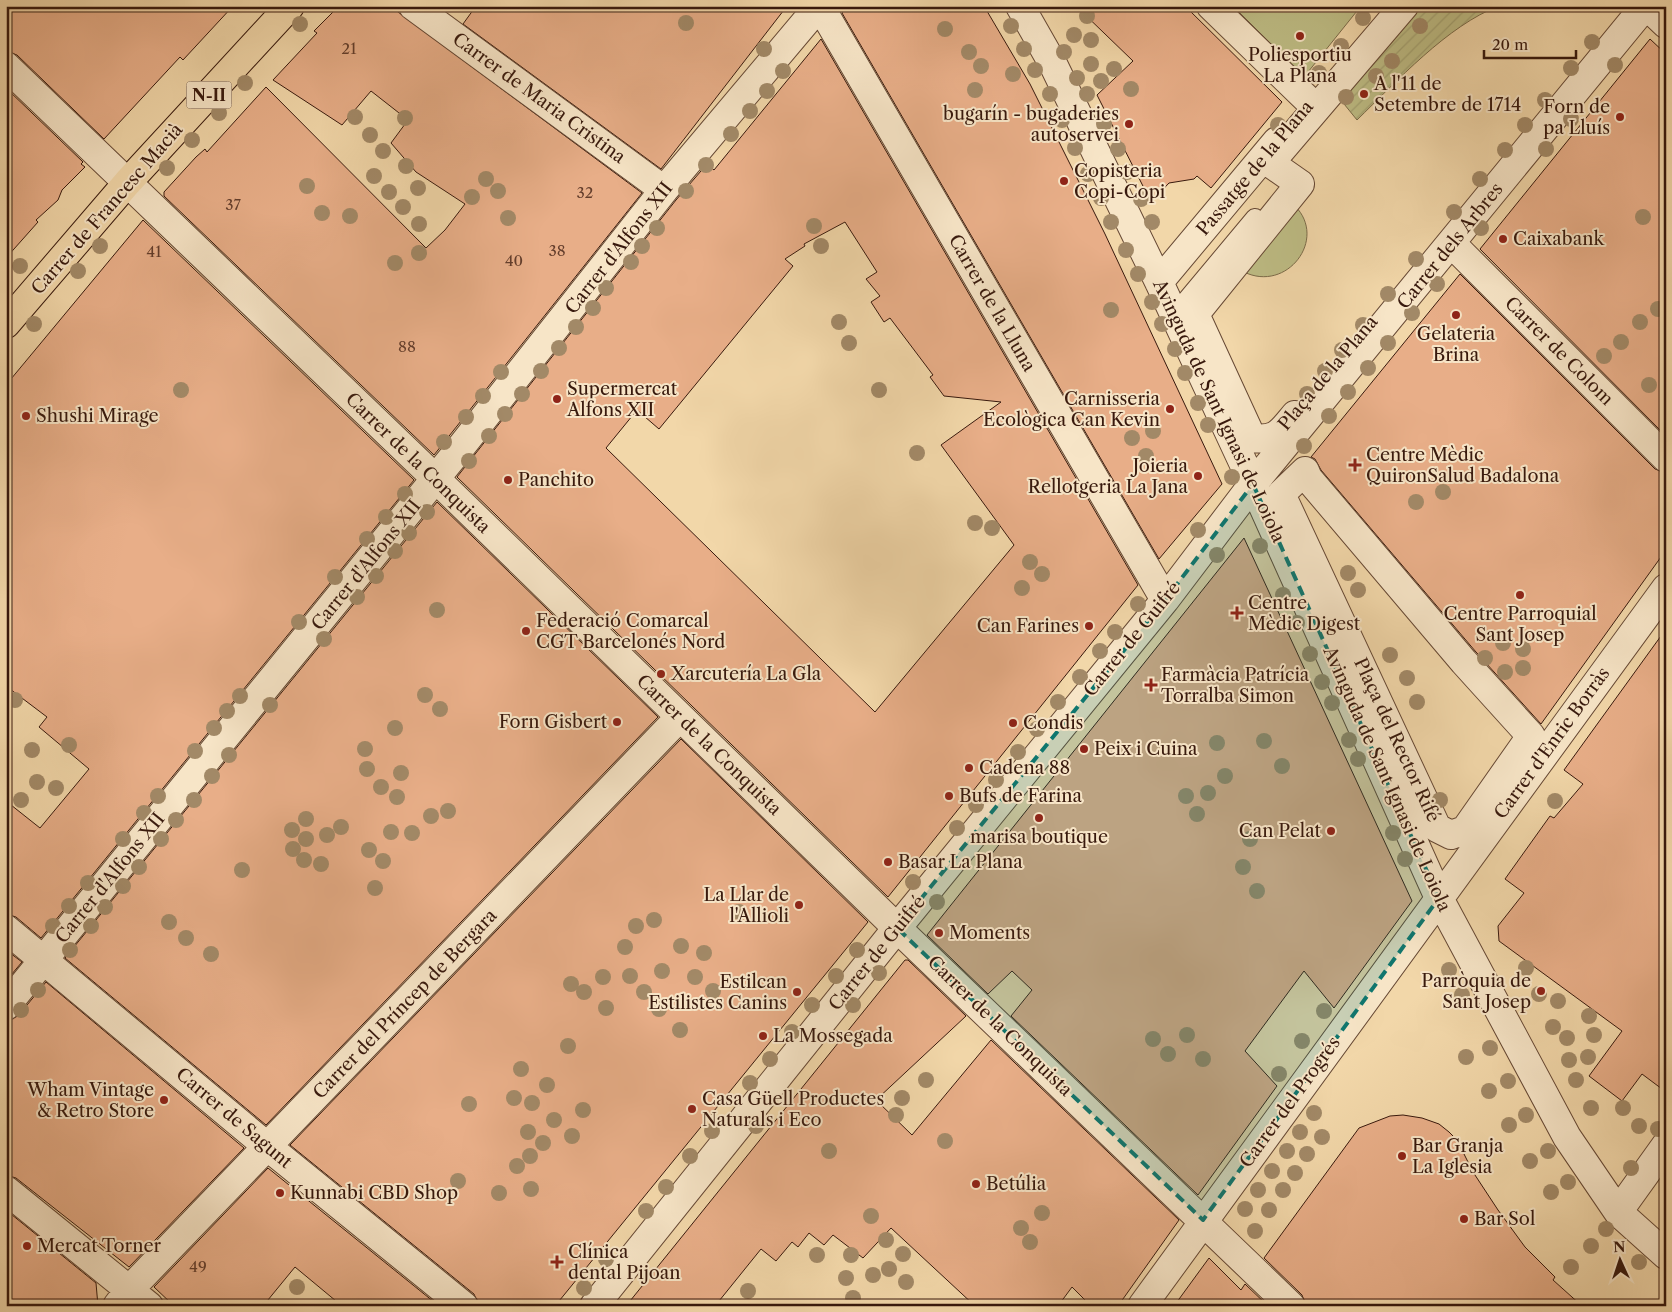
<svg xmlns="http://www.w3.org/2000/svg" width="1672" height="1312" viewBox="0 0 1672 1312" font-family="'Libre Caslon Text',serif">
<defs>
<pattern id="garden-furrows" width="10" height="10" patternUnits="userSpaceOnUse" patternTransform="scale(1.25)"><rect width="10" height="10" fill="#bebd85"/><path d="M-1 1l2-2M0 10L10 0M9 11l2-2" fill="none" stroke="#a4a272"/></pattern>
</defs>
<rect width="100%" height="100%" fill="#f2d7a9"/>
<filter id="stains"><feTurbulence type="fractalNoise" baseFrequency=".004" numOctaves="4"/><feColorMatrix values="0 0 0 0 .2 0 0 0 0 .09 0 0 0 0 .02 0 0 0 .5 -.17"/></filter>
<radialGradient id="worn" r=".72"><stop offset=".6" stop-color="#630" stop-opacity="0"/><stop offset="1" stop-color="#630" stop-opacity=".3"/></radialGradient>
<path fill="#bebd85" stroke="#7b6b49" d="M1233 6H1361L1304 77Z
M1295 206C1328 239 1287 293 1244 272Z"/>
<path fill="url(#garden-furrows)" stroke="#7b6b49" d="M1416 6H1499C1448 25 1396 82 1357 120L1340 99Z"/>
<path fill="#e8ae88" stroke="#38190d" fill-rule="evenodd" d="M6 6H233L183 60 180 57 104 139 17 55 6 51Z
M339 6H390L642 193 434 455 164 196V192L196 157 205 149 207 152 266 87 426 248 445 230 465 204 416 172 391 143 408 120 371 91 342 125 273 80 317 33 314 31Z
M476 6H787L661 169 463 24Z
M847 6H984L1030 84 1105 234 1222 484 1159 559 842 13Z
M1076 6H1185L1282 102 1211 188 1197 176 1194 179 1169 183 1151 202 1097 95 1133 61Z
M821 39 1138 585 888 897 457 477 676 200 707 164 714 170ZM845 222 877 272 866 279 880 296 871 302 884 322 890 318 933 375 930 377 944 396 1001 402 941 445 1014 545 875 712 606 448 637 410 659 429 793 266 785 259 805 246 804 244Z
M1650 39 1666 54V436L1480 249Z
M6 88 83 162 81 164 85 167 62 190 58 200 36 220 38 222 6 258Z
M143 220 414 480 41 938 16 917 6 914V801L40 828 89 769 39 727 47 717 6 686V385Z
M1460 274 1655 469 1666 473V550L1541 724 1476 652 1321 470 1315 459 1311 457Z
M437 502 658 717 266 1125 65 958Z
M1244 538 1412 901 1334 1008 1304 971 1245 1051 1277 1086 1198 1195 1011 1016 1032 990 1012 971 988 994 927 935Z
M1666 629V1092L1642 1074 1622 1101 1589 1076 1622 1031 1499 941 1498 926 1524 893 1505 879 1550 816 1554 818 1583 784 1564 770Z
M681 739 868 922 555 1306H479L474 1294 290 1145Z
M6 950 22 962 6 981Z
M905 960H908L966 1016 876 1100 912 1135 991 1040 1179 1220 1118 1306H1091L1072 1287 1058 1306H975L891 1228 863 1258 833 1235 824 1245 809 1233 798 1247 792 1242 776 1261 761 1249 715 1306H626Z
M46 982 244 1148 129 1267 16 1178 6 1175V1021L18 1016Z
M1403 1115 1422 1118 1439 1124 1449 1132 1457 1140 1473 1172 1498 1210 1525 1247 1555 1277 1553 1280 1582 1306H1306L1302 1295 1264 1258 1359 1128 1390 1116Z
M268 1168 439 1306H342L295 1267 263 1306H174L154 1287Z
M6 1210 96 1283 98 1306H6Z
M1209 1258 1241 1290 1245 1284 1268 1306H1174Z"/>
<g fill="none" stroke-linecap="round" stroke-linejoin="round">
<g stroke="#664834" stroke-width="20">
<path id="lane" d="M1174 315 1255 218"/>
</g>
<g stroke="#664834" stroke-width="30">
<path id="street" d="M413 6 664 190
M820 6 1165 600
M1020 6 1053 64 1159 282 1253 484 1439 898 1567 1137 1618 1212 1666 1255
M1211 6 1310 102
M1647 6 1666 24
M6 66 436 479 897 928 1291 1306
M1452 244 1666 458
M1159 282 1277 141
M1295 415C1280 433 1276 441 1252 438L1195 314 1300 184 1270 163 1404 6
M1305 471 1308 478 1464 662 1531 736 1465 830 1451 835 1437 828 1281 494Z
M6 929 268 1147 464 1306
M6 1006 453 457 664 190 819 6
M6 1190 149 1306
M1618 1212 1666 1145
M117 1306 129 1290 680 717
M594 1306 897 928 1165 600 1253 484 1645 6
M1142 1306 1666 588"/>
</g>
<g stroke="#38190d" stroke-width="30">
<path id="primary" d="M6 324 127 183 290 6"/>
</g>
<use href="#lane" stroke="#f7e5c7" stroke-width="18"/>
<use href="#street" stroke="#f7e5c7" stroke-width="28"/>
<use href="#primary" stroke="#f2d7a9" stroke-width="28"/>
</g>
<g fill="#a28967">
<circle cx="1087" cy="16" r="8"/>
<circle cx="1363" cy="18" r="8"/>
<circle cx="686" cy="23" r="8"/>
<circle cx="300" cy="24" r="8"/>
<circle cx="1011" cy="26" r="8"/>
<circle cx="1420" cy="26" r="8"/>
<circle cx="945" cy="29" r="8"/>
<circle cx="1074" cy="35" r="8"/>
<circle cx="1091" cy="40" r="8"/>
<circle cx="1592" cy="42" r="8"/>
<circle cx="1341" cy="46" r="8"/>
<circle cx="764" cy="49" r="8"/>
<circle cx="1024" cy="49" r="8"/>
<circle cx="969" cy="52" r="8"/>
<circle cx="1064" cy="52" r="8"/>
<circle cx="1392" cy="61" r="8"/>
<circle cx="1091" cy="64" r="8"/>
<circle cx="1615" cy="65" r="8"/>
<circle cx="981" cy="66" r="8"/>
<circle cx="1571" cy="68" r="8"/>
<circle cx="1114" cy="69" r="8"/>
<circle cx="1035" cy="70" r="8"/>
<circle cx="783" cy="71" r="8"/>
<circle cx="1319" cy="73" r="8"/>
<circle cx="1013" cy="74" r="8"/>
<circle cx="1376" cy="76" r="8"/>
<circle cx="1077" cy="78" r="8"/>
<circle cx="1101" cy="81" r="8"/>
<circle cx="245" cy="83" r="8"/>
<circle cx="1131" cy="89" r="8"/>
<circle cx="975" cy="90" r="8"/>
<circle cx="767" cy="91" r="8"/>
<circle cx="1050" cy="94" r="8"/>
<circle cx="1087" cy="94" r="8"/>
<circle cx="1346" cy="97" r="8"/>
<circle cx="1545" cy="100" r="8"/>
<circle cx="750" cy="111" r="8"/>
<circle cx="219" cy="113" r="8"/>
<circle cx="355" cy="117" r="8"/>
<circle cx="405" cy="118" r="8"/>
<circle cx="1571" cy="119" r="8"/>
<circle cx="1062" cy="120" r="8"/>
<circle cx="1104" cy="124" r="8"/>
<circle cx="1278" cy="125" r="8"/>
<circle cx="1525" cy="125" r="8"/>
<circle cx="731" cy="134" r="8"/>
<circle cx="370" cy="135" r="8"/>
<circle cx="192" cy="140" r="8"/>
<circle cx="1075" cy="148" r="8"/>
<circle cx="1118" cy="149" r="8"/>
<circle cx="1546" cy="149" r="8"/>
<circle cx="1505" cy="150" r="8"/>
<circle cx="383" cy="151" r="8"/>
<circle cx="706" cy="165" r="8"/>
<circle cx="406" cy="166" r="8"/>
<circle cx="167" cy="168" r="8"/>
<circle cx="1127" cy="172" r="8"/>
<circle cx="1088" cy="174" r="8"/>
<circle cx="374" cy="176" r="8"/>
<circle cx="486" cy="179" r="8"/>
<circle cx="1480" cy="179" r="8"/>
<circle cx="307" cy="186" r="8"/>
<circle cx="418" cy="188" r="8"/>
<circle cx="498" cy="191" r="8"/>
<circle cx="686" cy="191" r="8"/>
<circle cx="389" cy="192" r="8"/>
<circle cx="472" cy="197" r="8"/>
<circle cx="1101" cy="198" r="8"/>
<circle cx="1141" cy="199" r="8"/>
<circle cx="403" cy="207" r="8"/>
<circle cx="1454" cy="212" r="8"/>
<circle cx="322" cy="213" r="8"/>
<circle cx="350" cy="216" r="8"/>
<circle cx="1643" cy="217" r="8"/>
<circle cx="508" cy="218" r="8"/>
<circle cx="1111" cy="222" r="8"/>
<circle cx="1152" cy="222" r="8"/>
<circle cx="419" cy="224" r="8"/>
<circle cx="814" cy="226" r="8"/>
<circle cx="657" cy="228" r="8"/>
<circle cx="1481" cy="228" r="8"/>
<circle cx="100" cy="246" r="8"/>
<circle cx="642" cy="246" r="8"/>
<circle cx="821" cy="246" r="8"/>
<circle cx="1126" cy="250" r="8"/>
<circle cx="419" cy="253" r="8"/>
<circle cx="1416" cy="259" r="8"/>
<circle cx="631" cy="262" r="8"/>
<circle cx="395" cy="263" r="8"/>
<circle cx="20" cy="266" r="8"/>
<circle cx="78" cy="271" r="8"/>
<circle cx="1138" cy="274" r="8"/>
<circle cx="1437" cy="284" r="8"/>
<circle cx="606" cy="288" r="8"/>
<circle cx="1388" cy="294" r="8"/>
<circle cx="1152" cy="302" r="8"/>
<circle cx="593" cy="308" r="8"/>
<circle cx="1658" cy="309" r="8"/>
<circle cx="1111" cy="310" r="8"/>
<circle cx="1412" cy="313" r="8"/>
<circle cx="839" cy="322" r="8"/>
<circle cx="1640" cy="322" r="8"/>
<circle cx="34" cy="324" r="8"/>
<circle cx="1162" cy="324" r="8"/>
<circle cx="1363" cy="325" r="8"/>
<circle cx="576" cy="327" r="8"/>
<circle cx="1621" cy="342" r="8"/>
<circle cx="849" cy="343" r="8"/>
<circle cx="1388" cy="343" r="8"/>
<circle cx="559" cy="348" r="8"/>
<circle cx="1175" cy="349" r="8"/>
<circle cx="1342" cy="350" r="8"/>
<circle cx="1604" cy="356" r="8"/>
<circle cx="1368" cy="368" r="8"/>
<circle cx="541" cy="371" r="8"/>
<circle cx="1325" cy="371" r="8"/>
<circle cx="501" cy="372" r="8"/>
<circle cx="1185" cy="373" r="8"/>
<circle cx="1649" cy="385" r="8"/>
<circle cx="181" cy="390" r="8"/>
<circle cx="879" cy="390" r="8"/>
<circle cx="1348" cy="392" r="8"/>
<circle cx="522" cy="394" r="8"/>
<circle cx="1307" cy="394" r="8"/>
<circle cx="483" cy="396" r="8"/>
<circle cx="1198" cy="403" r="8"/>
<circle cx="505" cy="414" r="8"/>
<circle cx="1329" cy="416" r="8"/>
<circle cx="466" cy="417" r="8"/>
<circle cx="1208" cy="425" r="8"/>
<circle cx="1153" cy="431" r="8"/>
<circle cx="489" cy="436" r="8"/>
<circle cx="1132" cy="438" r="8"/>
<circle cx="444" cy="442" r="8"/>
<circle cx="1304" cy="446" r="8"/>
<circle cx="917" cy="453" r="8"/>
<circle cx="1146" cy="456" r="8"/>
<circle cx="469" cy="461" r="8"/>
<circle cx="1232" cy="477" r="8"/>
<circle cx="1443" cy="492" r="8"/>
<circle cx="405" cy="494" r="8"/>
<circle cx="1416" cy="502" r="8"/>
<circle cx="427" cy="512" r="8"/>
<circle cx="386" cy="517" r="8"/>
<circle cx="975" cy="523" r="8"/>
<circle cx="992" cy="528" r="8"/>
<circle cx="1198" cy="530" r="8"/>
<circle cx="409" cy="533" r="8"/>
<circle cx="367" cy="539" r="8"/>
<circle cx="1260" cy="546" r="8"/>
<circle cx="395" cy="551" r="8"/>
<circle cx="1217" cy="555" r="8"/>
<circle cx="1030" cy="562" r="8"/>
<circle cx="1348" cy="573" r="8"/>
<circle cx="1042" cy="574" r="8"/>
<circle cx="376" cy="576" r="8"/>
<circle cx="335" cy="577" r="8"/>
<circle cx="1022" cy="588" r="8"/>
<circle cx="1358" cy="590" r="8"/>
<circle cx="1283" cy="595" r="8"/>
<circle cx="357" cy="597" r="8"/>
<circle cx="1138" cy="604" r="8"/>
<circle cx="437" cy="610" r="8"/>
<circle cx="299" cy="622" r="8"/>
<circle cx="1297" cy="623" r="8"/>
<circle cx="1115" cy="632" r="8"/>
<circle cx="324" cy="639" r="8"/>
<circle cx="1503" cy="643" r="8"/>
<circle cx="1523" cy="649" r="8"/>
<circle cx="1100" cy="651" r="8"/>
<circle cx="1310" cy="654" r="8"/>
<circle cx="1390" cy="655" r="8"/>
<circle cx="1485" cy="658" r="8"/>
<circle cx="1523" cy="668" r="8"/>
<circle cx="1505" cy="672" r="8"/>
<circle cx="1080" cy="677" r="8"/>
<circle cx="1407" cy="678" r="8"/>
<circle cx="1322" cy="682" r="8"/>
<circle cx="425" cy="695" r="8"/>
<circle cx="240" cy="696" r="8"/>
<circle cx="15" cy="700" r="8"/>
<circle cx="1058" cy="702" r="8"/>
<circle cx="1417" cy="702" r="8"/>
<circle cx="1332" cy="703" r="8"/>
<circle cx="270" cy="705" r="8"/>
<circle cx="440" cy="709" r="8"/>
<circle cx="227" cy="711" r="8"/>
<circle cx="214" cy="728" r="8"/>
<circle cx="395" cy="728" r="8"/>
<circle cx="1037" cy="729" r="8"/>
<circle cx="1349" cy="740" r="8"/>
<circle cx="1264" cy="741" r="8"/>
<circle cx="1217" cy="743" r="8"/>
<circle cx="69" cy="745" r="8"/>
<circle cx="365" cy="749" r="8"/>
<circle cx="32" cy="750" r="8"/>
<circle cx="195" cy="751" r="8"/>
<circle cx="1018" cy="752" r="8"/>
<circle cx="229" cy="755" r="8"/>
<circle cx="1358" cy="759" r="8"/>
<circle cx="1282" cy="766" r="8"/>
<circle cx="367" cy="769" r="8"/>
<circle cx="401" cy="773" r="8"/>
<circle cx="212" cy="776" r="8"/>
<circle cx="1225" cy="776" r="8"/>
<circle cx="996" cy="780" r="8"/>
<circle cx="37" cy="782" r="8"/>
<circle cx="381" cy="787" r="8"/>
<circle cx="56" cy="788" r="8"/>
<circle cx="1208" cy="793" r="8"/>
<circle cx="158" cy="796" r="8"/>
<circle cx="1186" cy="796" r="8"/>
<circle cx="397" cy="797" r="8"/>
<circle cx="21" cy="800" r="8"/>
<circle cx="194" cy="800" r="8"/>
<circle cx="1440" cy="800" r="8"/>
<circle cx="1555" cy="801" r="8"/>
<circle cx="976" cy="805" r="8"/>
<circle cx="448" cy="811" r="8"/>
<circle cx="144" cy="813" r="8"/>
<circle cx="1197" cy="814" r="8"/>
<circle cx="431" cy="816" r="8"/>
<circle cx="306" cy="819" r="8"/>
<circle cx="176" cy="820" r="8"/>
<circle cx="341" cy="827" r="8"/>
<circle cx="957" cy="828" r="8"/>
<circle cx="292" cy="830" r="8"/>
<circle cx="391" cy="832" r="8"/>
<circle cx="412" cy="833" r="8"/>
<circle cx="1393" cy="833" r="8"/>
<circle cx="327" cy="835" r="8"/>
<circle cx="123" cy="839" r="8"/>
<circle cx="161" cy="839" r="8"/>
<circle cx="306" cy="839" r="8"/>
<circle cx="1250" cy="839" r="8"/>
<circle cx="293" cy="849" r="8"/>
<circle cx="369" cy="850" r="8"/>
<circle cx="1405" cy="859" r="8"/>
<circle cx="304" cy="860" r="8"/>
<circle cx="383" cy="861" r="8"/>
<circle cx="321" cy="864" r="8"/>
<circle cx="139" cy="867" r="8"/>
<circle cx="1243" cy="867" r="8"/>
<circle cx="242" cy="870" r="8"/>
<circle cx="913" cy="882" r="8"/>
<circle cx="88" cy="883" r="8"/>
<circle cx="123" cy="886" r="8"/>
<circle cx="375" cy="888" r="8"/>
<circle cx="1257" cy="891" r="8"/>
<circle cx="937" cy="902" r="8"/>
<circle cx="69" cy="906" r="8"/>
<circle cx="105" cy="907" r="8"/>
<circle cx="739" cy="912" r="8"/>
<circle cx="654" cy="920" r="8"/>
<circle cx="169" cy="922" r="8"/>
<circle cx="53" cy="926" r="8"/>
<circle cx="91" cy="926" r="8"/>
<circle cx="636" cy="926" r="8"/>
<circle cx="186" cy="938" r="8"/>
<circle cx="681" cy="946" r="8"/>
<circle cx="625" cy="947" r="8"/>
<circle cx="70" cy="950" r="8"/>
<circle cx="857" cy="950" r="8"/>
<circle cx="704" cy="953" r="8"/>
<circle cx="211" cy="954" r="8"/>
<circle cx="1526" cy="968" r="8"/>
<circle cx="1449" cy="970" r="8"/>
<circle cx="662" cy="971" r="8"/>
<circle cx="879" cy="973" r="8"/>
<circle cx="630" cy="976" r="8"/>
<circle cx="836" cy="976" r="8"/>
<circle cx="603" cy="977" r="8"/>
<circle cx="695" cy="977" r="8"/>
<circle cx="571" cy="984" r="8"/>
<circle cx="38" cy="990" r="8"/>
<circle cx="713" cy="991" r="8"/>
<circle cx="584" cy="992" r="8"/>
<circle cx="644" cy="992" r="8"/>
<circle cx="1539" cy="994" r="8"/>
<circle cx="1462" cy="995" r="8"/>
<circle cx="1558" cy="1001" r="8"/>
<circle cx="812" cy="1005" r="8"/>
<circle cx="853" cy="1005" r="8"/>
<circle cx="606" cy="1008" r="8"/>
<circle cx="659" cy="1009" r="8"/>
<circle cx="21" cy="1010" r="8"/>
<circle cx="1324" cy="1011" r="8"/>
<circle cx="1589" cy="1016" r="8"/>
<circle cx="1553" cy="1027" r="8"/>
<circle cx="680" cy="1030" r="8"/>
<circle cx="792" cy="1032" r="8"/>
<circle cx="1187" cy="1035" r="8"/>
<circle cx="1594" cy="1035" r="8"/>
<circle cx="1567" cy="1038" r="8"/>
<circle cx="1153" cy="1039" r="8"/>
<circle cx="1302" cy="1041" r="8"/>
<circle cx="568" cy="1046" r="8"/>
<circle cx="1490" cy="1048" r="8"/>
<circle cx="1168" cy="1054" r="8"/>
<circle cx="1466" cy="1057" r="8"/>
<circle cx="1588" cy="1057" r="8"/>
<circle cx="770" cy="1059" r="8"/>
<circle cx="1203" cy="1059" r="8"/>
<circle cx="1569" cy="1060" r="8"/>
<circle cx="521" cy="1069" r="8"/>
<circle cx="1279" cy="1074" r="8"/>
<circle cx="926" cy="1080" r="8"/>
<circle cx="1576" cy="1080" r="8"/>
<circle cx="1508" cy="1081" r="8"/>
<circle cx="750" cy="1083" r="8"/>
<circle cx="547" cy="1085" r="8"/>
<circle cx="1489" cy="1091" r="8"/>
<circle cx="514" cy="1098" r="8"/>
<circle cx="902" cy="1098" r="8"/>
<circle cx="532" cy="1103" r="8"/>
<circle cx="469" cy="1104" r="8"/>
<circle cx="1591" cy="1108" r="8"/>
<circle cx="1623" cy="1108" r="8"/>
<circle cx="583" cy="1110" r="8"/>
<circle cx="1314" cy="1113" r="8"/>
<circle cx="896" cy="1115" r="8"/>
<circle cx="1526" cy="1115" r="8"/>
<circle cx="554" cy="1120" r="8"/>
<circle cx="1509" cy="1125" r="8"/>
<circle cx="756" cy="1126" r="8"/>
<circle cx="1639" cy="1126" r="8"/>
<circle cx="1658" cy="1129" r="8"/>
<circle cx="712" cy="1131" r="8"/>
<circle cx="528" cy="1132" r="8"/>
<circle cx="1300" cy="1132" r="8"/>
<circle cx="572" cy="1136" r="8"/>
<circle cx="1322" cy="1137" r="8"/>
<circle cx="945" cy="1141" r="8"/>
<circle cx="543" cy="1143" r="8"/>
<circle cx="829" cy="1151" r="8"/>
<circle cx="1287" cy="1151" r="8"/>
<circle cx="1548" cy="1151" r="8"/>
<circle cx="1307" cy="1154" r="8"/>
<circle cx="530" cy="1156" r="8"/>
<circle cx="690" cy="1156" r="8"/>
<circle cx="1530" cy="1161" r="8"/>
<circle cx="517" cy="1166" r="8"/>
<circle cx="1631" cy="1168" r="8"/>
<circle cx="1272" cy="1171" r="8"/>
<circle cx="1295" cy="1173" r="8"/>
<circle cx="458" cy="1181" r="8"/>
<circle cx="1568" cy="1182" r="8"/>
<circle cx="666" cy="1187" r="8"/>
<circle cx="531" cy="1189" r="8"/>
<circle cx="1258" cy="1190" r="8"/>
<circle cx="1283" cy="1190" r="8"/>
<circle cx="1551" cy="1192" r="8"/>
<circle cx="499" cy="1193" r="8"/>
<circle cx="1245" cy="1209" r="8"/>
<circle cx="1269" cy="1210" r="8"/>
<circle cx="646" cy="1211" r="8"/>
<circle cx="1042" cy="1213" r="8"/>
<circle cx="871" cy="1216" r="8"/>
<circle cx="1021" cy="1228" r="8"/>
<circle cx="1606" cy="1229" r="8"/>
<circle cx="1255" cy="1231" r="8"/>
<circle cx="886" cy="1240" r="8"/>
<circle cx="1030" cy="1242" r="8"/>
<circle cx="1591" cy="1246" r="8"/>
<circle cx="903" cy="1254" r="8"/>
<circle cx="817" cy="1255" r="8"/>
<circle cx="851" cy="1255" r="8"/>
<circle cx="606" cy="1259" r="8"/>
<circle cx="1639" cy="1262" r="8"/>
<circle cx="1571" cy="1267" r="8"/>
<circle cx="889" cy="1269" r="8"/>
<circle cx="873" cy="1275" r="8"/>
<circle cx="846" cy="1278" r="8"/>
<circle cx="906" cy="1282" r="8"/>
<circle cx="297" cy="1287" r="8"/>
<circle cx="584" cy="1288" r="8"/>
<circle cx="748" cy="1291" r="8"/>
<circle cx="853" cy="1298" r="8"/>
</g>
<path fill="#0f766e" fill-opacity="0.2" stroke="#0f766e" stroke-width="4" stroke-dasharray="10 6" stroke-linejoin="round" d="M1253 484 1439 898 1203 1220 897 928 1165 600Z"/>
<g fill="#8f2418" stroke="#f7e5c7" stroke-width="2">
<circle cx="1300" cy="36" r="5"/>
<circle cx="1364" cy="94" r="5"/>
<circle cx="1620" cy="117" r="5"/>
<circle cx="1129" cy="124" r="5"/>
<circle cx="1064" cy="181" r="5"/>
<circle cx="1503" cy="239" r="5"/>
<circle cx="1456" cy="315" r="5"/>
<circle cx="557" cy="399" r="5"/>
<circle cx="1170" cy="409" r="5"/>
<circle cx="26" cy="416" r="5"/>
<path d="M1352.5 457.5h5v5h5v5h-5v5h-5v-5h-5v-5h5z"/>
<circle cx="1198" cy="476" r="5"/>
<circle cx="508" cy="480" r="5"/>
<circle cx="1520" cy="595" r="5"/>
<path d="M1234.5 605.5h5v5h5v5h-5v5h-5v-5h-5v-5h5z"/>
<circle cx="1089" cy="626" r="5"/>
<circle cx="526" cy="631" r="5"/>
<circle cx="661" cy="674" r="5"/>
<path d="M1148.5 677.5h5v5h5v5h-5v5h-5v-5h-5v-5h5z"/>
<circle cx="617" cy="722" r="5"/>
<circle cx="1013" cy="723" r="5"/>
<circle cx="1084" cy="749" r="5"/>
<circle cx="969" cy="768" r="5"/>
<circle cx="949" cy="796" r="5"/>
<circle cx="1039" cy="818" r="5"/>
<circle cx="1331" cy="831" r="5"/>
<circle cx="888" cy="862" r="5"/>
<circle cx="799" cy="905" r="5"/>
<circle cx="939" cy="933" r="5"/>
<circle cx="1541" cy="991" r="5"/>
<circle cx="797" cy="992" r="5"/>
<circle cx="763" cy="1036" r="5"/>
<circle cx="164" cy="1100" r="5"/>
<circle cx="692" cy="1109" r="5"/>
<circle cx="1402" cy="1156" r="5"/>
<circle cx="976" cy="1184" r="5"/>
<circle cx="280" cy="1193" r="5"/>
<circle cx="1464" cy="1219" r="5"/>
<circle cx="27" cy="1246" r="5"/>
<path d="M554.5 1254.5h5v5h5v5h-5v5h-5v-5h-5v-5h5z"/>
</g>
<g text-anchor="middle" stroke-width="4" stroke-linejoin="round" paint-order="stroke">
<g font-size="15" fill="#643e2c">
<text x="349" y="54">21</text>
<text x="585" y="198">32</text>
<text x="233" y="210">37</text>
<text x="557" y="256">38</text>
<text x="154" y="257">41</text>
<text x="514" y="266">40</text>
<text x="407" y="352">88</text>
<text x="198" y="1272">49</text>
</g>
<rect fill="#f7e5c7" stroke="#715645" stroke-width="1" x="186.5" y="81.5" width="45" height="27" rx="4"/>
<g font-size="16" font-weight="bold" fill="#38190d">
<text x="209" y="101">N-II</text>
</g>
<g font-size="18" fill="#38190d" stroke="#f7e5c7" text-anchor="start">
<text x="1300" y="61" text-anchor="middle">Poliesportiu<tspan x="1300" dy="21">La Plana</tspan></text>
<text x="1374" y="90">A l'11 de<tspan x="1374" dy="21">Setembre de 1714</tspan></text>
<text x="1610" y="113" text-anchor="end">Forn de<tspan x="1610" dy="21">pa Lluís</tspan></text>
<text x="1119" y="120" text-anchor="end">bugarín - bugaderies<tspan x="1119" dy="21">autoservei</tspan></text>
<text x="1074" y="177">Copisteria<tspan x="1074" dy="21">Copi-Copi</tspan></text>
<text x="1513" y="245">Caixabank</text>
<text x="1456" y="340" text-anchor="middle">Gelateria<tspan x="1456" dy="21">Brina</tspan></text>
<text x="567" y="395">Supermercat<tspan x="567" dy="21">Alfons XII</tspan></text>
<text x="1160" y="405" text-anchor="end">Carnisseria<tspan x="1160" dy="21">Ecològica Can Kevin</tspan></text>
<text x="36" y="422">Shushi Mirage</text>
<text x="1366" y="461">Centre Mèdic<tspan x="1366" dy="21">QuironSalud Badalona</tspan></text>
<text x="1188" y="472" text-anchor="end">Joieria<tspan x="1188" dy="21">Rellotgeria La Jana</tspan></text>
<text x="518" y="486">Panchito</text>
<text x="1248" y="609">Centre<tspan x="1248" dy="21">Mèdic Digest</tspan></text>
<text x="1520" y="620" text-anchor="middle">Centre Parroquial<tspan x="1520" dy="21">Sant Josep</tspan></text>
<text x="536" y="627">Federació Comarcal<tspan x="536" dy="21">CGT Barcelonés Nord</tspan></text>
<text x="1079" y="632" text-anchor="end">Can Farines</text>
<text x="671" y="680">Xarcutería La Gla</text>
<text x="1161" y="681">Farmàcia Patrícia<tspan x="1161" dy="21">Torralba Simon</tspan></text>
<text x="607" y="728" text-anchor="end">Forn Gisbert</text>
<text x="1023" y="729">Condis</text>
<text x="1094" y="755">Peix i Cuina</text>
<text x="979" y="774">Cadena 88</text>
<text x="959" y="802">Bufs de Farina</text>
<text x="1321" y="837" text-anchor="end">Can Pelat</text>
<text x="1039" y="843" text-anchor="middle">marisa boutique</text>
<text x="898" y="868">Basar La Plana</text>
<text x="789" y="901" text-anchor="end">La Llar de<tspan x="789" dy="21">l'Allioli</tspan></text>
<text x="949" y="939">Moments</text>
<text x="1531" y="987" text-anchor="end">Parròquia de<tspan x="1531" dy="21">Sant Josep</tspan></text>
<text x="787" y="988" text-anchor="end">Estilcan<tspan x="787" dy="21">Estilistes Canins</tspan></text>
<text x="773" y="1042">La Mossegada</text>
<text x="154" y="1096" text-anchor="end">Wham Vintage<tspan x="154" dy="21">&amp; Retro Store</tspan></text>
<text x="702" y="1105">Casa Güell Productes<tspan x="702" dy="21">Naturals i Eco</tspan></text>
<text x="1412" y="1152">Bar Granja<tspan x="1412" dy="21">La Iglesia</tspan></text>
<text x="986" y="1190">Betúlia</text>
<text x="290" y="1199">Kunnabi CBD Shop</text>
<text x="1474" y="1225">Bar Sol</text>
<text x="37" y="1252">Mercat Torner</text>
<text x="568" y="1258">Clínica<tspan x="568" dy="21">dental Pijoan</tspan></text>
</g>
<g font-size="18" fill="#38190d" stroke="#f7e5c7">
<text transform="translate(539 98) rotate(36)" y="6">Carrer de Maria Cristina</text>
<text transform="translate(1255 168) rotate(-50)" y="6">Passatge de la Plana</text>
<text transform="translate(107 209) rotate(-49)" y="6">Carrer de Francesc Macià</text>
<text transform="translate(1450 246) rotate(-51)" y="6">Carrer dels Arbres</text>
<text transform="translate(619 248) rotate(-52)" y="6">Carrer d'Alfons XII</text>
<text transform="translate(992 303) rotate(60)" y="6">Carrer de la Lluna</text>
<text transform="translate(1559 351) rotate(45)" y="6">Carrer de Colom</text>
<text transform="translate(1328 373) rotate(-50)" y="6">Plaça de la Plana</text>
<text transform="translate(1219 411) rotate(65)" y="6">Avinguda de Sant Ignasi de Loiola</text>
<text transform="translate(418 463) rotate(44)" y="6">Carrer de la Conquista</text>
<text transform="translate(366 565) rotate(-51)" y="6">Carrer d'Alfons XII</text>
<text transform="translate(1132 639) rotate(-51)" y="6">Carrer de Guifré</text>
<text transform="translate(1397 740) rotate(65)" y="6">Plaça del Rector Rifé</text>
<text transform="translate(1552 743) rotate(-54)" y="6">Carrer d'Enric Borràs</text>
<text transform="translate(709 745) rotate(44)" y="6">Carrer de la Conquista</text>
<text transform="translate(1387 779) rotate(66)" y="6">Avinguda de Sant Ignasi de Loiola</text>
<text transform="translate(110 878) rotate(-51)" y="6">Carrer d'Alfons XII</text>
<text transform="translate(877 953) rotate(-51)" y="6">Carrer de Guifré</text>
<text transform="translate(405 1004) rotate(-46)" y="6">Carrer del Príncep de Bergara</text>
<text transform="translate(1000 1026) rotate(44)" y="6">Carrer de la Conquista</text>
<text transform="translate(1290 1102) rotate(-54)" y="6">Carrer del Progrés</text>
<text transform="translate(234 1118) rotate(40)" y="6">Carrer de Sagunt</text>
</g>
</g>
<rect width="1672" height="1312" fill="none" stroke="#f2d7a9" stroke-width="25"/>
<rect x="8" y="8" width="1657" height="1297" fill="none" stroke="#38190d" stroke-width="2.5"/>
<rect x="12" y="12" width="1647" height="1287" fill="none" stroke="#38190d"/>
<g transform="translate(1620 1260) rotate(357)" stroke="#f7e5c7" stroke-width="4" paint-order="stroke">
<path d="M0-4L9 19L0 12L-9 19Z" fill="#38190d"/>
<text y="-8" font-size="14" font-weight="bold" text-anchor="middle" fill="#38190d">N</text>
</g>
<path d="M1484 50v8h92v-8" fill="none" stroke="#38190d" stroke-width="2.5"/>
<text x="1492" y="50" font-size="15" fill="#38190d" stroke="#f7e5c7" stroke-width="4" paint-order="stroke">20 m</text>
<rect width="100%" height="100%" filter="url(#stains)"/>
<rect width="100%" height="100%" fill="url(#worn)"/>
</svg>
